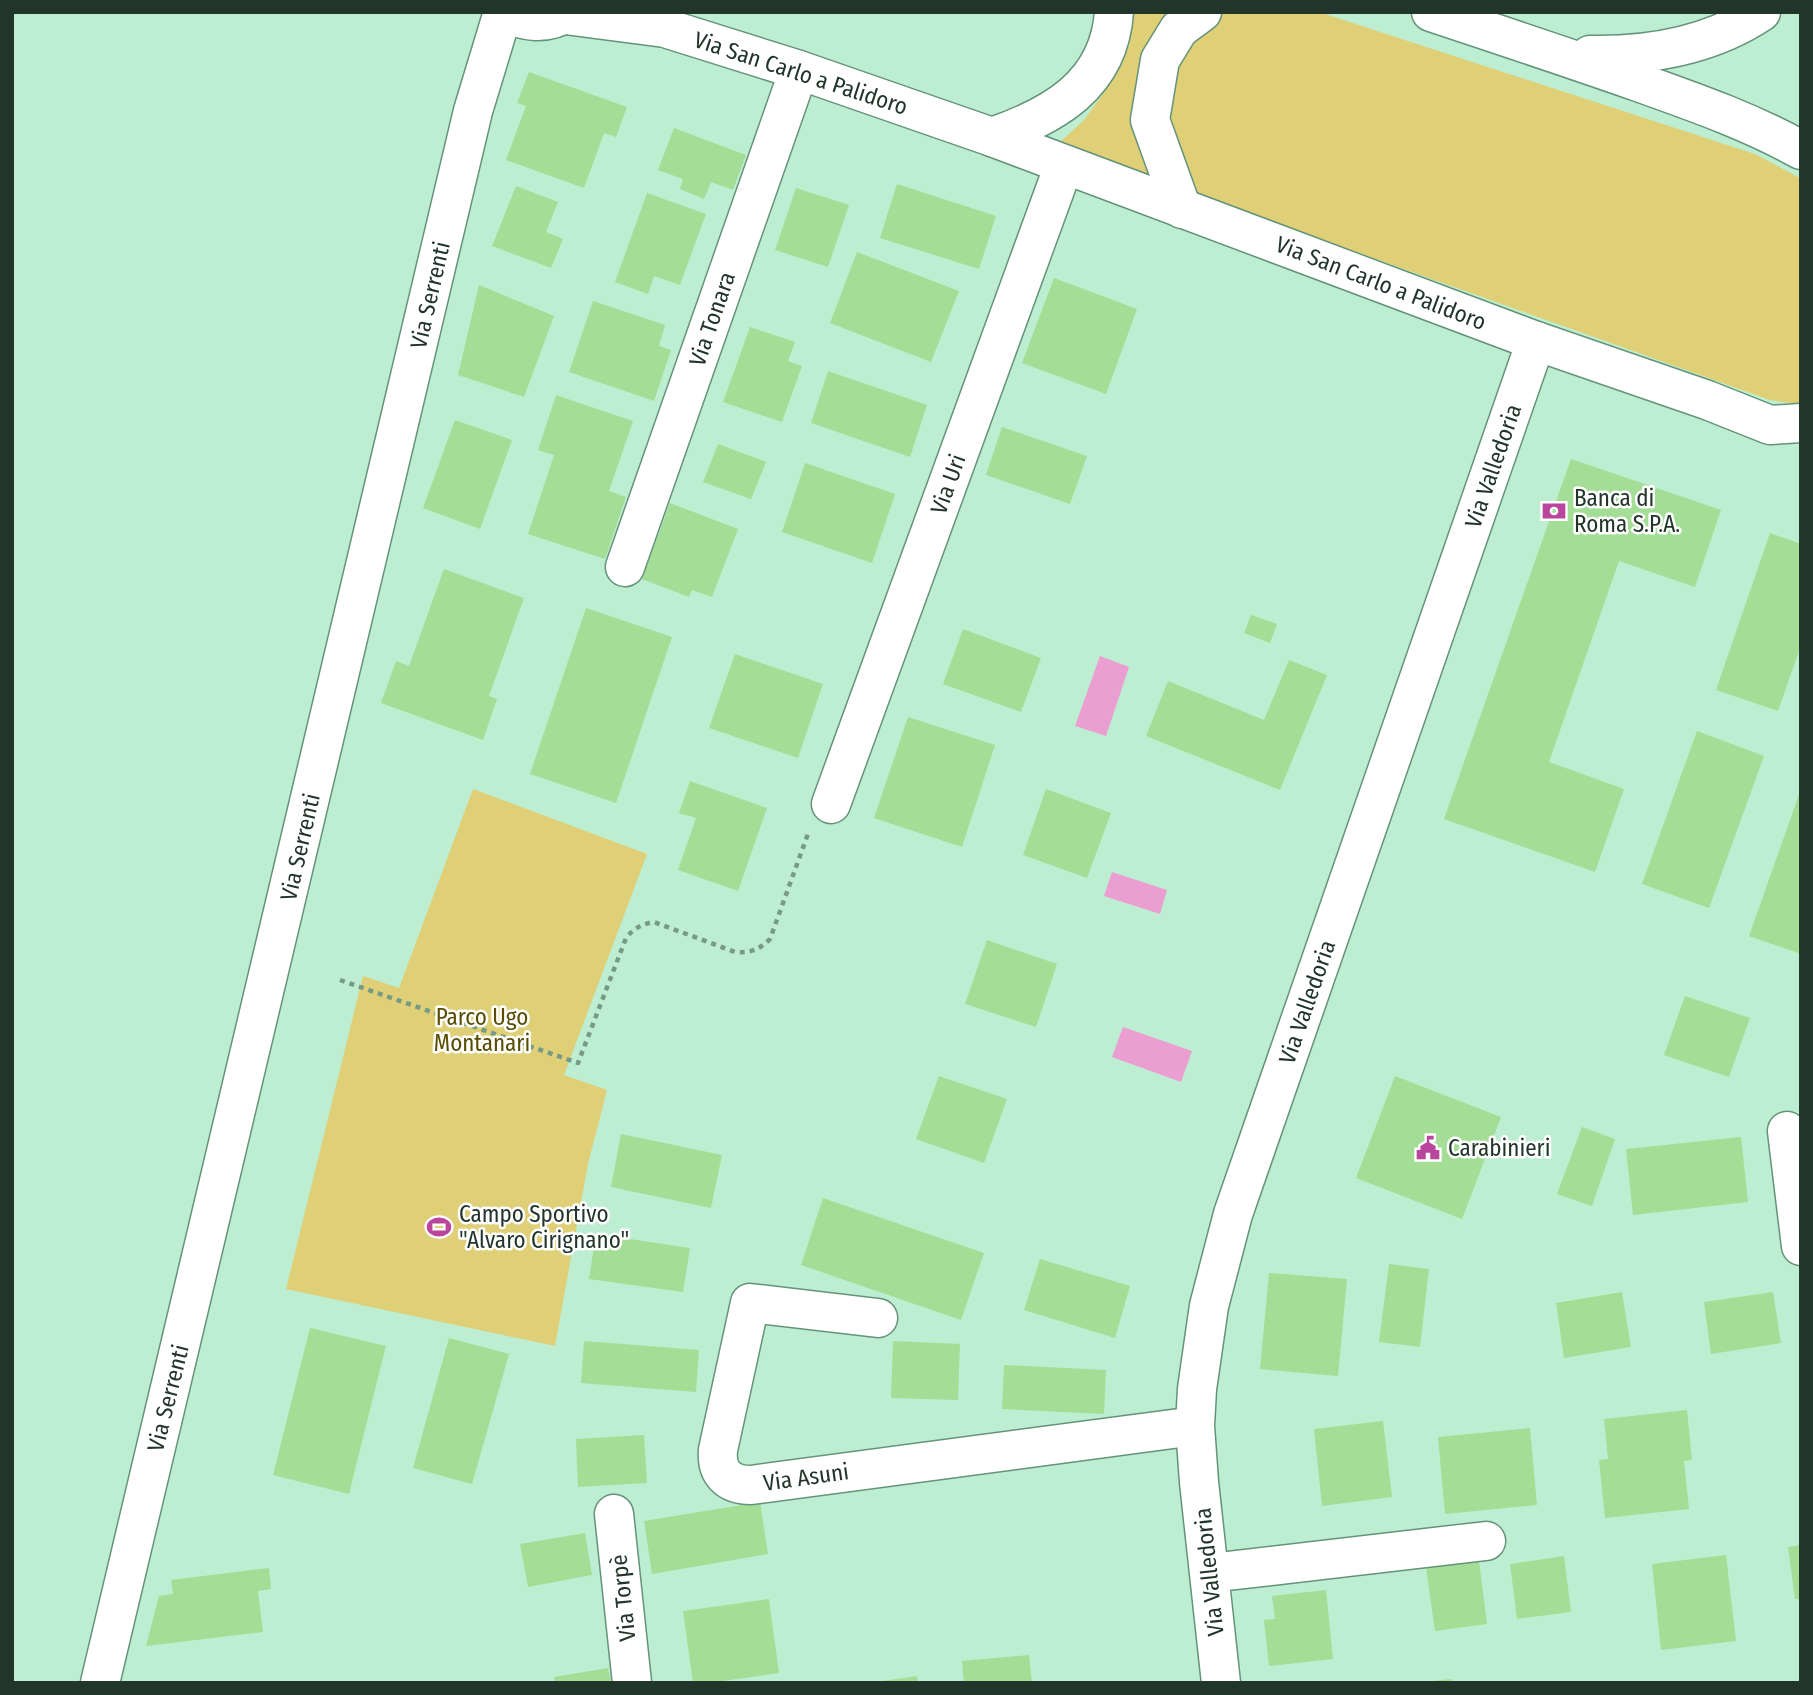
<svg xmlns="http://www.w3.org/2000/svg" width="1813" height="1695" viewBox="0 0 1813 1695" font-family="'Fira Sans Condensed',sans-serif">
<rect width="100%" height="100%" fill="#bdeed1"/>
<path fill="#dfcf77" d="M1134 12H1319L1755 154 1798 177 1801 180V401L1798 404 1770 400 1057 145 1084 120 1105 91 1129 46Z
M473 789 647 854 564 1075 607 1090 588 1164 555 1346 286 1289 363 976 399 988Z"/>
<path fill="#eb9ed2" d="M1100 656 1129 667 1106 736 1075 726Z
M1112 872 1167 890 1160 914 1104 896Z
M1123 1027 1192 1051 1181 1082 1112 1057Z"/>
<path fill="#a4dd95" d="M529 72 627 107 616 137 604 133 584 188 506 160 526 106 517 103Z
M674 128 746 155 733 190 711 182 704 199 680 189 683 179 658 170Z
M897 184 996 216 979 269 880 238Z
M516 186 558 202 546 232 563 239 551 268 492 246Z
M796 188 849 205 828 267 775 250Z
M647 193 706 214 680 285 654 276 648 294 615 282Z
M857 252 959 291 931 362 830 323Z
M1054 278 1137 309 1106 394 1022 363Z
M479 285 554 316 524 397 458 375Z
M593 301 665 325 659 346 671 350 654 401 569 372Z
M750 327 795 342 788 361 802 366 782 422 723 402Z
M828 371 927 405 910 457 811 423Z
M556 395 633 421 609 491 626 497 605 559 528 534 554 455 538 450Z
M455 420 512 440 480 529 423 508Z
M1002 427 1087 456 1070 504 986 475Z
M718 444 766 462 751 499 703 482Z
M1571 459 1721 510 1695 587 1619 561 1549 762 1624 789 1595 872 1444 819Z
M805 463 895 494 872 563 782 532Z
M670 503 738 529 712 597 692 590 689 597 642 579Z
M1770 533 1801 544V645L1778 711 1716 690Z
M444 569 524 598 489 696 497 699 483 740 381 703 396 661 409 666Z
M586 608 672 637 616 803 530 774Z
M1251 615 1277 624 1270 643 1244 633Z
M963 629 1041 658 1021 712 943 684Z
M735 654 823 684 798 758 709 728Z
M1289 660 1327 675 1280 790 1146 736 1168 681 1264 720Z
M908 717 995 745 962 847 874 818Z
M1697 731 1764 756 1709 908 1642 884Z
M690 781 767 808 738 891 678 870 696 818 679 813Z
M1046 789 1111 813 1087 878 1023 855Z
M1801 789V954L1749 936Z
M987 940 1057 964 1036 1027 965 1004Z
M1685 996 1750 1018 1729 1077 1664 1055Z
M939 1076 1007 1099 984 1163 916 1139Z
M1395 1076 1501 1117 1462 1219 1356 1178Z
M1582 1127 1615 1139 1592 1206 1557 1194Z
M621 1134 722 1155 711 1208 611 1187Z
M1741 1137 1748 1202 1633 1215 1626 1149Z
M823 1198 984 1253 961 1320 801 1265Z
M596 1234 690 1248 683 1292 589 1279Z
M1040 1259 1130 1286 1115 1338 1024 1310Z
M1389 1264 1429 1269 1420 1347 1379 1342Z
M1269 1273 1347 1279 1338 1376 1260 1369Z
M1622 1292 1631 1347 1564 1358 1556 1303Z
M1773 1292 1781 1343 1711 1354 1704 1302Z
M310 1328 386 1346 349 1494 273 1475Z
M449 1338 509 1354 472 1484 413 1468Z
M584 1341 699 1350 696 1392 581 1383Z
M893 1341 960 1344 958 1400 891 1398Z
M1004 1365 1106 1370 1104 1414 1002 1409Z
M1687 1410 1692 1460 1684 1461 1689 1509 1605 1518 1599 1460 1608 1459 1604 1419Z
M1383 1421 1392 1497 1322 1506 1314 1429Z
M1530 1428 1537 1505 1445 1514 1438 1437Z
M644 1435 647 1483 578 1487 576 1439Z
M760 1502 768 1554 652 1574 644 1521Z
M585 1533 592 1575 528 1587 520 1544Z
M1801 1545V1599H1795L1788 1547Z
M1726 1555 1736 1641 1661 1650 1652 1564Z
M1564 1556 1571 1612 1517 1619 1510 1564Z
M1479 1561 1487 1624 1435 1631 1426 1568Z
M269 1568 271 1589 258 1591 263 1632 146 1646 159 1596 173 1594 171 1580Z
M1326 1590 1333 1659 1269 1666 1264 1620 1275 1619 1272 1596Z
M769 1599 779 1673 709 1683H693L683 1611Z
M1029 1655 1032 1683H964L962 1661Z
M608 1668 611 1683H555L554 1677Z
M917 1676 918 1683H883V1681Z
M1451 1679 1452 1683H1434V1681Z"/>
<g fill="none" stroke-linecap="round" stroke-linejoin="round">
<g stroke="#659379" stroke-width="41">
<path id="minor" d="M992 137C1053 116 1109 85 1114 12
M1182 209 1150 120 1160 60 1179 29 1202 12
M625 567 799 70
M831 804 1064 165
M1787 1131 1801 1246
M878 1318 750 1303 718 1450C716 1473 728 1485 751 1485L1195 1426
M614 1514 632 1683
M1210 1573 1486 1541
M100 1683 473 111 503 12
M1221 1683 1199 1482 1195 1426 1197 1389 1209 1306 1233 1214 1536 341"/>
</g>
<g stroke="#659379" stroke-width="41">
<path id="tertiary" d="M503 12C525 22 546 26 568 12
M1431 12C1500 35 1570 58 1638 82 1694 102 1749 121 1801 150
M565 15 665 28 799 70 992 137 1536 341 1707 400 1770 425 1801 423
M1590 55C1650 56 1710 46 1761 12"/>
</g>
<path stroke="#779a86" stroke-width="4.5" stroke-dasharray="5 5" stroke-linecap="butt" d="M340 980 578 1063 626 938C634 928 642 924 654 922L735 952C750 953 759 950 770 939L809 831"/>
<use href="#minor" stroke="#fff" stroke-width="38"/>
<use href="#tertiary" stroke="#fff" stroke-width="38"/>
</g>
<defs>
<g id="bank-bare" transform="scale(1.89)"><path d="M-6-4H6V4H-6ZM0-2.3a2.3 2.3 0 1 0 0 4.6a2.3 2.3 0 1 0 0-4.6Z" fill="#ba459c" stroke="#fff" stroke-width="2.5" paint-order="stroke"/></g>
<g id="civic-bare" transform="scale(1.89)"><path d="M-.6-6.5H3V-4.5H.6V-3L4-1V1h2V6H-6V1h2V-1L-.6-3ZM-1.2 2.5V6h2.4V2.5Z" fill="#ba459c" stroke="#fff" stroke-width="2.5" paint-order="stroke"/></g>
<g id="stadium-bare" transform="scale(1.89)"><path d="M0-5a6.5 5 0 1 0 0 10a6.5 5 0 1 0 0-10ZM-3.5-1.8h7v3.6h-7Z" fill="#ba459c" stroke="#fff" stroke-width="2.5" paint-order="stroke"/></g>
</defs>
<g fill-rule="evenodd">
<use href="#bank-bare" x="1554" y="511"/>
<use href="#civic-bare" x="1428" y="1148"/>
<use href="#stadium-bare" x="439" y="1227"/>
</g>
<g text-anchor="middle" stroke-width="5" stroke-linejoin="round" paint-order="stroke">
<g font-size="23" fill="#22352b" stroke="#fff">
<text transform="translate(801 73) rotate(18)" y="8">Via San Carlo a Palidoro</text>
<text transform="translate(1381 283) rotate(21)" y="8">Via San Carlo a Palidoro</text>
<text transform="translate(430 295) rotate(-77)" y="8">Via Serrenti</text>
<text transform="translate(712 319) rotate(-71)" y="8">Via Tonara</text>
<text transform="translate(1493 466) rotate(-71)" y="8">Via Valledoria</text>
<text transform="translate(948 484) rotate(-70)" y="8">Via Uri</text>
<text transform="translate(300 847) rotate(-77)" y="8">Via Serrenti</text>
<text transform="translate(1307 1002) rotate(-71)" y="8">Via Valledoria</text>
<text transform="translate(168 1398) rotate(-76)" y="8">Via Serrenti</text>
<text transform="translate(806 1477) rotate(-8)" y="8">Via Asuni</text>
<text transform="translate(1209 1572) rotate(-96)" y="8">Via Valledoria</text>
<text transform="translate(623 1598) rotate(-96)" y="8">Via Torpè</text>
</g>
<g font-size="23" fill="#22352b" stroke="#fff" text-anchor="start">
<text x="1574" y="506">Banca di<tspan x="1574" dy="26">Roma S.P.A.</tspan></text>
<text x="1448" y="1156">Carabinieri</text>
<text x="459" y="1222">Campo Sportivo<tspan x="459" dy="26">"Alvaro Cirignano"</tspan></text>
</g>
<g font-size="23" fill="#584c01" stroke="#fff">
<text x="482" y="1025">Parco Ugo<tspan x="482" dy="26">Montanari</tspan></text>
</g>
</g>
<rect width="1813" height="1695" fill="none" stroke="#22352b" stroke-width="28"/>
</svg>
